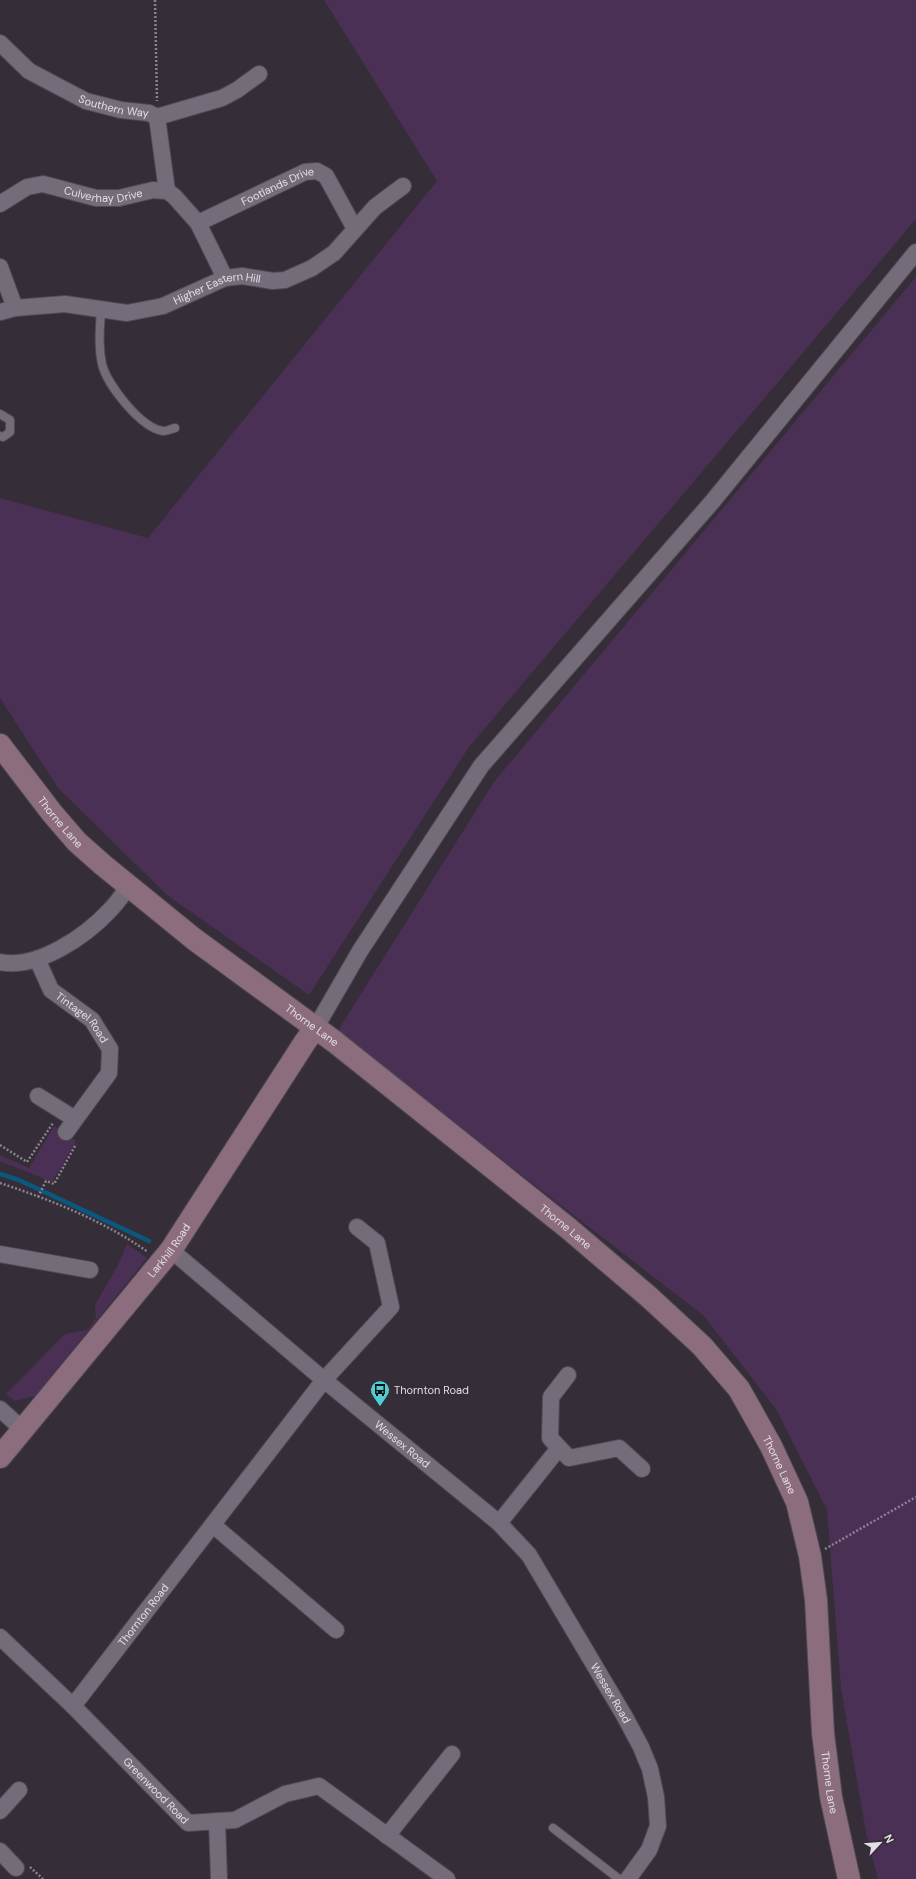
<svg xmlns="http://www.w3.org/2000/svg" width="916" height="1879" viewBox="0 0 916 1879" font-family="'DM Sans',sans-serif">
<rect width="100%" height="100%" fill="#352d38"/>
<path fill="#4b3055" d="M324 0H916V219L469 747 309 995 167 895 58 788 0 698V498L148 538 437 181Z
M916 277V1879H878L866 1833 841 1688 827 1510 776 1409 704 1316 337 1032 494 782Z
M54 1126 76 1141 52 1182 0 1161V1155L29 1168Z
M127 1244 147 1258 35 1396 15 1401 6 1394 65 1334 87 1330 96 1318 95 1305 118 1265Z"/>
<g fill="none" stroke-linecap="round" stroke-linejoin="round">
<path stroke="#09597f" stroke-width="4.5" d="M0 1174 19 1180 149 1241"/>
<g stroke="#504a52" stroke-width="10">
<path id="lane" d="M101 309C100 328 98 346 102 364 107 385 141 428 163 431 167 431 171 429 175 428
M0 414 10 420V432L3 437 0 436
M553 1828 619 1879"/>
</g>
<g stroke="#504a52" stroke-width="18">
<g id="street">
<path id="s1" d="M0 43 29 71 86 101 121 110 149 113 157 117 222 98 237 90 259 74"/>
<path d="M157 117 167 191"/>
<path id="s2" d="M0 204 27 187 43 184 96 198H119L153 190 167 191 174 196 198 223 225 278"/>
<path id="s3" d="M198 223 305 172 317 171 326 176 355 229"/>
<path d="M0 267 15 308"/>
<path id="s4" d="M0 312 15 308 65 304 127 313 163 306 225 278 242 276 273 281 285 280 312 268 334 253 375 207 403 186"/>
<path id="s5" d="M37 959 51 990 92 1020 110 1049 109 1073 66 1132"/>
<path d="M0 962C37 970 86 936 110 910 117 903 123 894 129 886"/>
<path d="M316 1027 360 951 481 766 712 502 916 252"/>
<path d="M38 1096 75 1119"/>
<path id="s6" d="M171 1250 324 1380 499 1523 529 1555 625 1717 641 1747 650 1769 656 1797 658 1826 649 1850 628 1879"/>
<path d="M0 1254 90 1270"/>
<path d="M568 1375 551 1397 550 1438 569 1458 619 1448 642 1469"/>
<path d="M0 1409 23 1430"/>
<path d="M499 1523 559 1448"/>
<path d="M213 1525 336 1630"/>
<path id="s7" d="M0 1637 73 1706 188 1823 235 1820 285 1794 319 1786 447 1879"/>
<path id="s8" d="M73 1706 324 1380 391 1307 377 1243 357 1227"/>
<path d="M0 1811 19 1790"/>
<path d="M217 1821 219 1879"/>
<path d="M387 1836 452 1754"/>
<path d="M0 1851 16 1868"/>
</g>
</g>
<g stroke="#504a52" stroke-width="24">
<g id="secondary">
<path id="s9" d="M0 745 52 813 77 842 103 865 194 939 335 1042 568 1228 649 1297 702 1346 739 1389 771 1446 797 1502 810 1556 816 1600 823 1733 831 1797 849 1879"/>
<path id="s10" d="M0 1457 171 1250 305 1042 316 1027"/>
</g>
</g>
<path stroke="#89838c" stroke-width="2.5" stroke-dasharray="2 2" stroke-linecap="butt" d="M155 0 157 101
M0 1145 27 1162 53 1123
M0 1183C51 1200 104 1221 148 1252
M38 1197 46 1181 54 1184 76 1144
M825 1549 916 1497
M30 1867 43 1879"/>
<use href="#lane" stroke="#756c79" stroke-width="8"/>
<use href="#street" stroke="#756c79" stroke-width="16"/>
<use href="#secondary" stroke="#8c6d7e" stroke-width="22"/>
</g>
<defs>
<g id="bus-pin" transform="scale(1)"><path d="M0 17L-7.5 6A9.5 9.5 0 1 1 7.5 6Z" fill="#51ccd2" stroke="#352d38"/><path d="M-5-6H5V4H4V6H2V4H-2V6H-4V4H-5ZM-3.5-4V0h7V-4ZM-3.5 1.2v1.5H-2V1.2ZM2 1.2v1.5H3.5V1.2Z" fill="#111"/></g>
</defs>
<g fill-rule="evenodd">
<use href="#bus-pin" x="380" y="1390"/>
</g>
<g text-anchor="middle" stroke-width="3" stroke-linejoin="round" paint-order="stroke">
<g font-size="11" fill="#e3dee5" stroke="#352d38">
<text dy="4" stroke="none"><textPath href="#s1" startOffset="133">Southern Way</textPath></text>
<text dy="4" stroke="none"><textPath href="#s3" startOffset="88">Footlands Drive</textPath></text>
<text dy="4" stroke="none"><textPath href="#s2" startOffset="110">Culverhay Drive</textPath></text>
<text dy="4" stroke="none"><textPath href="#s4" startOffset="223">Higher Eastern Hill</textPath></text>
<text dy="4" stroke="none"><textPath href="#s9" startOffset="98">Thorne Lane</textPath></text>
<text dy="4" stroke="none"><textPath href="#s5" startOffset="76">Tintagel Road</textPath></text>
<text dy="4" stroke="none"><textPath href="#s9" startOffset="422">Thorne Lane</textPath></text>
<text dy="4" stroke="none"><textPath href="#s9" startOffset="746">Thorne Lane</textPath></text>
<text dy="4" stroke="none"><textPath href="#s10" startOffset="267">Larkhill Road</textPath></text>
<text dy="4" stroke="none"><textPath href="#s6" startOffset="302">Wessex Road</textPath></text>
<text dy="4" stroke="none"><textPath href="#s9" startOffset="1070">Thorne Lane</textPath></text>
<text dy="4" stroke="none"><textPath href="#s8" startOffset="115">Thornton Road</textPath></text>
<text dy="4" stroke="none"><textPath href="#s6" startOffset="631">Wessex Road</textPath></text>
<text dy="4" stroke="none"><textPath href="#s9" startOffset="1394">Thorne Lane</textPath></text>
<text dy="4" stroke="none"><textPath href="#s7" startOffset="219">Greenwood Road</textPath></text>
</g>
<g font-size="11" fill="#e3dee5" stroke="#352d38" text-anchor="start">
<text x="394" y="1394">Thornton Road</text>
</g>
</g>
<g transform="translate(880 1843) rotate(64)" stroke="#352d38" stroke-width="3" paint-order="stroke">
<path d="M0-3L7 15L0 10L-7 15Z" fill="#e3dee5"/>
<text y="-6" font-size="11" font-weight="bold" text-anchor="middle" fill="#e3dee5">N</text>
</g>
</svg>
